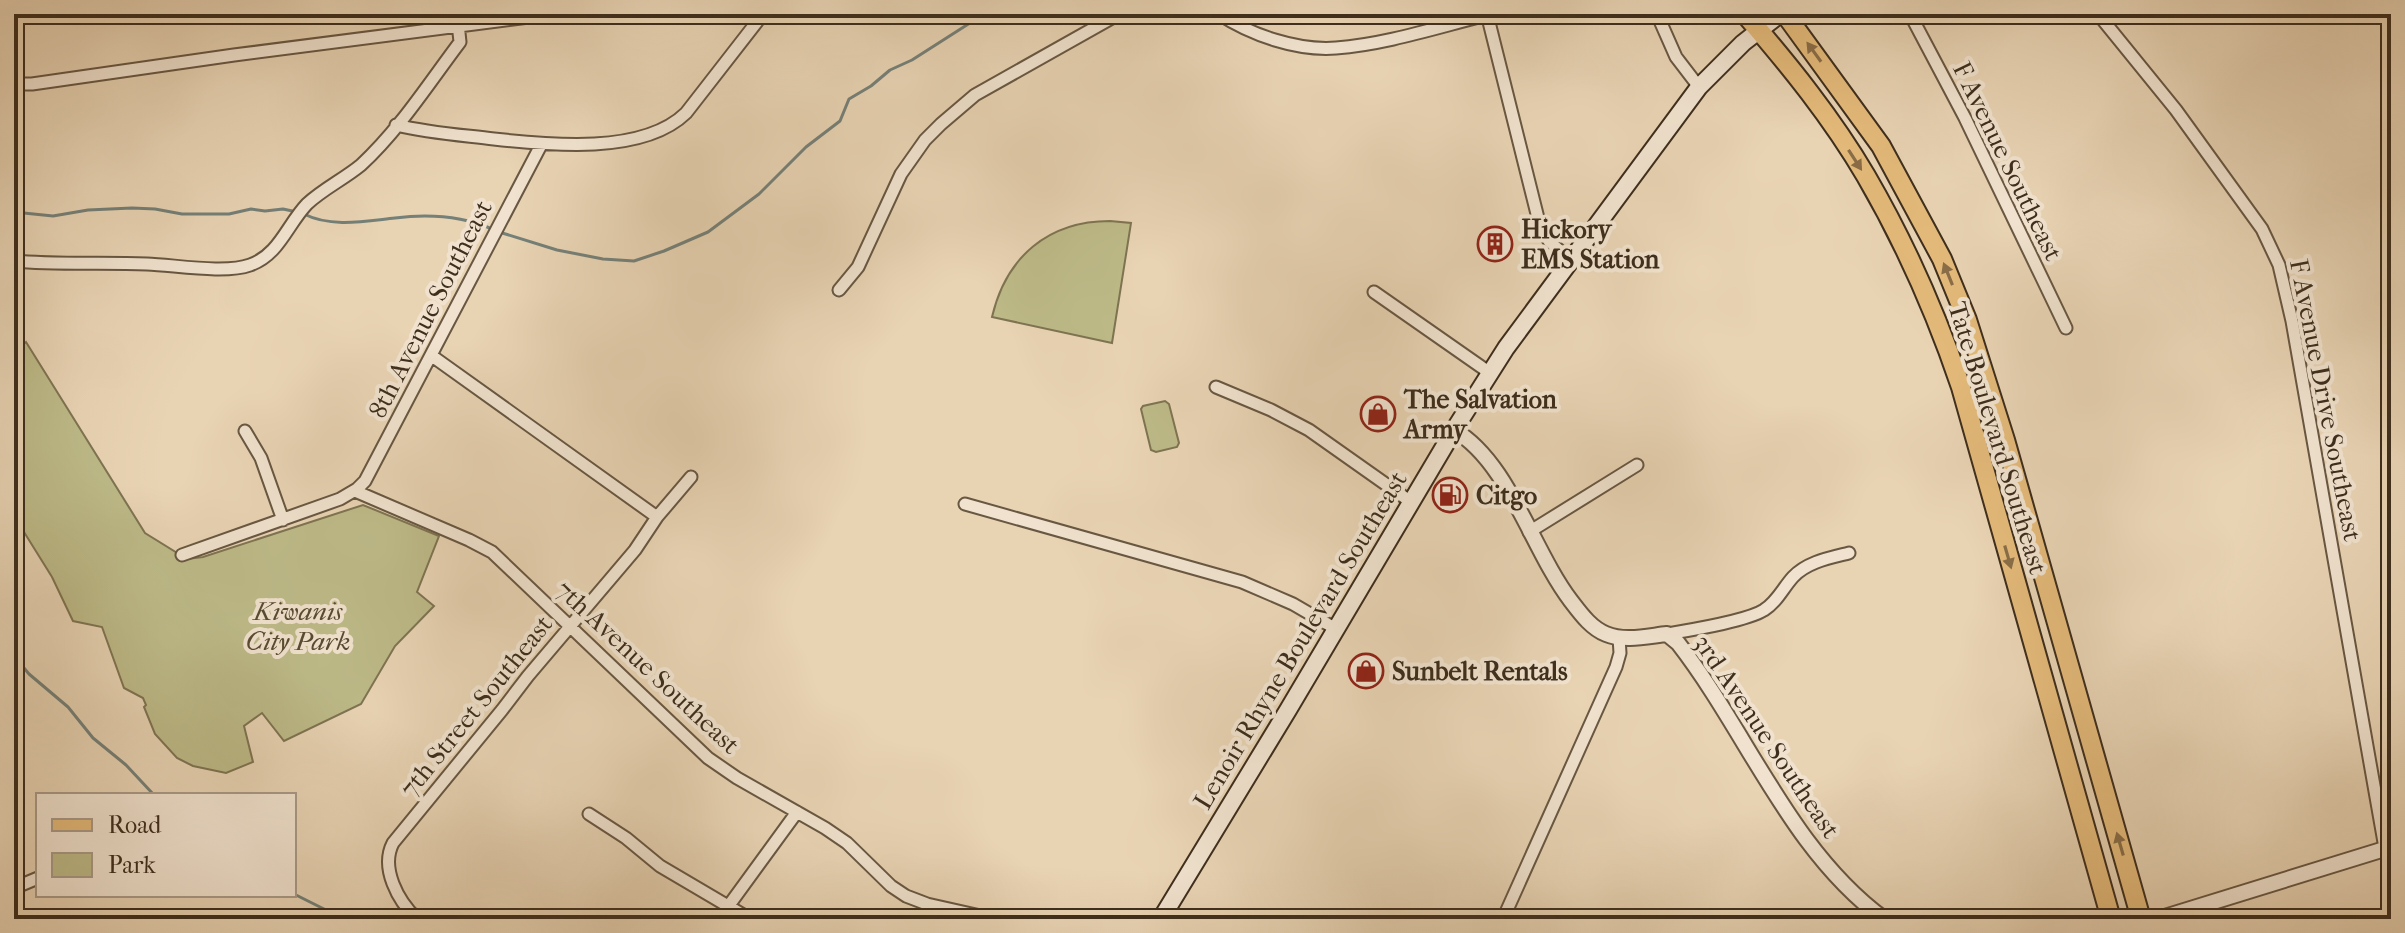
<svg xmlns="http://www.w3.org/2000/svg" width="2405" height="933" viewBox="0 0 2405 933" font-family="'IM FELL French Canon',serif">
<rect width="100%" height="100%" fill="#e8d3b3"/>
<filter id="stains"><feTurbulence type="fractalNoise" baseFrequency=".0025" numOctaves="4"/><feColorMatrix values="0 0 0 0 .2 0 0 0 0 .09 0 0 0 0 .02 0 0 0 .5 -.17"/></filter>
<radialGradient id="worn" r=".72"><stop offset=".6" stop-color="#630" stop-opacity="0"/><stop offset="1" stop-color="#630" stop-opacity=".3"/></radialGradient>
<path fill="#bdba88" stroke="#7e7452" stroke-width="2" d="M1110 221 1131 223 1112 343 992 317C1006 257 1048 221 1110 221Z
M26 342 145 533 187 559 203 557 363 505 439 536 417 592 434 606 395 646 361 704 284 741 262 713 244 726 253 762 226 773 193 766 177 758 155 734 144 707 146 705 143 698 124 688 102 627 73 621 52 577 14 516V353Z
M1165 401 1169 404 1179 443 1177 447 1156 452 1151 450 1141 409 1143 406Z"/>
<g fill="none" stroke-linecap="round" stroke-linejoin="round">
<path stroke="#758078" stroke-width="3" d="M14 212 53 216 88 210 132 208 155 209 182 214H229L251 209 265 211 283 209 297 212
M304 214C331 228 366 221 395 218 427 214 462 216 492 229
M499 232 557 250 603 259 634 261 664 251 708 232 759 194 806 147 840 121 849 99 871 86 890 70 912 60 984 14
M14 656 29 674 68 707 93 738 126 765 154 795
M294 894 344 919"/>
<g stroke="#685742" stroke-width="15">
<path id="minor" d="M1219 14C1251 35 1297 51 1336 48 1387 44 1438 27 1487 15
M1487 14 1540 226 1549 241 1570 260
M1657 14 1676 57 1699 87
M1910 14 1965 118 2066 328
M2098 14 2176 110 2262 229 2279 265 2292 321 2385 848
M14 84H32L234 55 553 14
M396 125C429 133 461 135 494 139 549 145 643 155 686 113L763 14
M14 261C58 265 103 262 147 264 175 265 225 274 250 265 279 255 287 225 307 204 323 189 344 179 361 165 399 130 429 83 460 42L457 14
M839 290 858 267 901 174 925 140 941 124 975 95 1119 14
M1374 292 1490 373
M432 356 657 517
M1216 387 1271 410 1309 430 1411 502
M245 431 261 458 283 520
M355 491 469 540 492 552 708 758 737 778 825 828 847 843 891 886 906 896 927 904 994 919
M965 504 1242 582 1293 604 1336 629
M1529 532 1637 465
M182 555 340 499 357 489 365 481 541 145
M1667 634C1690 630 1747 621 1764 610 1777 602 1783 588 1793 577 1807 562 1829 558 1849 553
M589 814 626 838 660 866 750 919
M14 888 38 878
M417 919C398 901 380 868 393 843L502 710 528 676 635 550 657 517 691 477
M719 919 797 812
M1503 919 1616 667 1620 653 1619 638"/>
</g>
<g stroke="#685742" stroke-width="18">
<path id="tertiary" d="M1454 430C1509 462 1532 550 1571 601 1581 614 1591 628 1606 634 1625 642 1648 636 1667 634L1678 643C1748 733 1790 850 1884 919
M2158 919 2391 847"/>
</g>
<g stroke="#3e2e1d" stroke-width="20">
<path id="secondary" d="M1161 919 1288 710 1454 430 1506 348 1699 87 1743 43 1780 14"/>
</g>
<g stroke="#3e2e1d" stroke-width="22">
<path id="primary" d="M1745 14C1789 65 1832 118 1866 176 1905 243 1936 313 1961 387L2111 919
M1785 14 1881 146 1942 259 1967 320 2005 440 2141 919"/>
</g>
<use href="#minor" stroke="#f0e2ce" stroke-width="11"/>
<use href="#tertiary" stroke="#f0e2ce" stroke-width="14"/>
<use href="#secondary" stroke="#f0e2ce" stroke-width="16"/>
<use href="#primary" stroke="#e4ba7a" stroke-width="18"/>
</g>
<defs><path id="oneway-solid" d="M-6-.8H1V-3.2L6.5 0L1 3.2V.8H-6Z" transform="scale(2)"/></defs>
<g fill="#896d47">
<use href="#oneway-solid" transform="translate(1814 52) rotate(-126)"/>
<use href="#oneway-solid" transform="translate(1855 160) rotate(57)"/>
<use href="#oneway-solid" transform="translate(1948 274) rotate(-112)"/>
<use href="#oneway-solid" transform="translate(2008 557) rotate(74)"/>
<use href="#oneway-solid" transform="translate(2120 844) rotate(-106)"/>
</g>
<defs>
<g id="building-ring" transform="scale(1.8)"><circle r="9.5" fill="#f0e2ce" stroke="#8f2418" stroke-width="1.5"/><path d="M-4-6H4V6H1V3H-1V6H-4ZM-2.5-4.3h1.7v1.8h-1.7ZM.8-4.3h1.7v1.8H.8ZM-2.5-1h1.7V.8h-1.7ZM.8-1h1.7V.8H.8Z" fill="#8f2418"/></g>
<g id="shop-ring" transform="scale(1.8)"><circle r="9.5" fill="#f0e2ce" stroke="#8f2418" stroke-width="1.5"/><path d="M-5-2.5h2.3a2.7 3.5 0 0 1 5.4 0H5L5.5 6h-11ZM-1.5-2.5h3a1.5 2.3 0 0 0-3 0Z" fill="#8f2418"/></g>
<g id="fuel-ring" transform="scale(1.8)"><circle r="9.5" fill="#f0e2ce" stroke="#8f2418" stroke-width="1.5"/><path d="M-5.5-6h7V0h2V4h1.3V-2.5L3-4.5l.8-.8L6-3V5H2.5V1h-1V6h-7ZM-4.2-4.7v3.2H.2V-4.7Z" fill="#8f2418"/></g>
</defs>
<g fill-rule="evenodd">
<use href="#building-ring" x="1495" y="244"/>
<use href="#shop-ring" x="1378" y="414"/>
<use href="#fuel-ring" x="1450" y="495"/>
<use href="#shop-ring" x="1366" y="671"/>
</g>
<g text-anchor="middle" stroke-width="8" stroke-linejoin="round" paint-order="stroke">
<g font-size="26" fill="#3e2e1d" stroke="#f0e2ce">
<text transform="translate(2008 161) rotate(64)" y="9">F Avenue Southeast</text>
<text transform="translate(430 309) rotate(-63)" y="9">8th Avenue Southeast</text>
<text transform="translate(2326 400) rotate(79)" y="9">F Avenue Drive Southeast</text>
<text transform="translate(1998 438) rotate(73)" y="9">Tate Boulevard Southeast</text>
<text transform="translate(1300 640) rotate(-59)" y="9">Lenoir Rhyne Boulevard Southeast</text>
<text transform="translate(648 667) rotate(43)" y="9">7th Avenue Southeast</text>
<text transform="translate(476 706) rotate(-51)" y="9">7th Street Southeast</text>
<text transform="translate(1767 736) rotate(56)" y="9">3rd Avenue Southeast</text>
</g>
<g font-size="26" font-weight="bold" fill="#3e2e1d" stroke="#f0e2ce" text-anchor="start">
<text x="1521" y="238">Hickory<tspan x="1521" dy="30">EMS Station</tspan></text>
<text x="1404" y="408">The Salvation<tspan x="1404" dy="30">Army</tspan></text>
<text x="1476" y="504">Citgo</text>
<text x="1392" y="680">Sunbelt Rentals</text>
</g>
<g font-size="26" font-style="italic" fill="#574a32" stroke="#f0e2ce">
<text x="298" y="620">Kiwanis<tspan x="298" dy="30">City Park</tspan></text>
</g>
</g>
<rect width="2405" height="933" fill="none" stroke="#e8d3b3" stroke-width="48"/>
<rect x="16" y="16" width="2373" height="901" fill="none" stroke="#3e2e1d" stroke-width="4"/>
<rect x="24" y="24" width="2357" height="885" fill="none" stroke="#3e2e1d" stroke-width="2"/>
<rect x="36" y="793" width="260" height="104" fill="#f0e2ce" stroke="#a99a87" stroke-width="2"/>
<rect x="52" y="819" width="40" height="12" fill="#e4ba7a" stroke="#a99a87" stroke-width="2"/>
<text x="108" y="833" font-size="24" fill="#3e2e1d">Road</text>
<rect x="52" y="853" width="40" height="24" fill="#bdba88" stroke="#a99a87" stroke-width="2"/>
<text x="108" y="873" font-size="24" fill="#3e2e1d">Park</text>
<rect width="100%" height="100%" filter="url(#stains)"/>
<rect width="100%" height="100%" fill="url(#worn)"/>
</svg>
